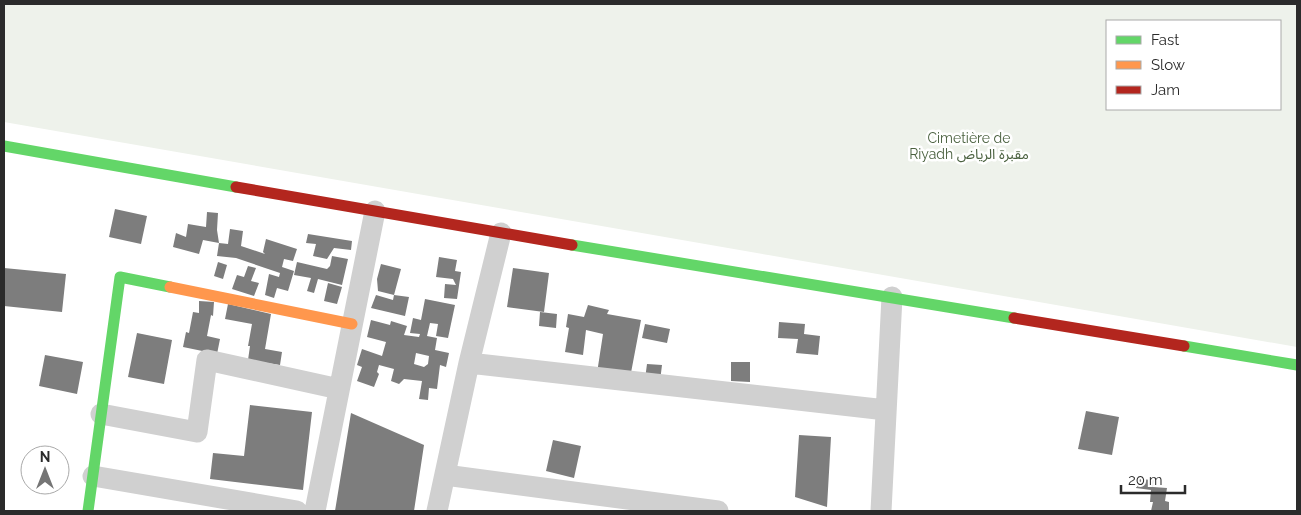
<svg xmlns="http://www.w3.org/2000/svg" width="1301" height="515" viewBox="0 0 1301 515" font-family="Raleway,'Noto Sans Arabic',sans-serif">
<rect width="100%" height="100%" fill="#fff"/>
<path fill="#eef2eb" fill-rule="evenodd" d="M4 4H1297V347L4 122ZM1107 21H1280V109H1107Z"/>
<path fill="#7d7d7d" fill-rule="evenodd" d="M115 209 147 216 141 244 109 237Z
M207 212 218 213 217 230 219 243 228 244 230 229 243 231 241 246 265 254 263 252 266 239 297 249 293 261 284 259 282 267 294 271 288 291 277 288 274 298 265 295 269 274 279 277 280 273 236 258 217 256 219 243 203 240 199 254 173 247 176 233 186 237 188 224 206 227Z
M308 234 352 241 351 250 334 248 327 259 313 256 316 244 306 243Z
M332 256 348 259 342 285 318 279 314 293 307 291 311 278 294 275 297 262 327 269 330 266Z
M439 257 457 260 455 271 461 272 457 299 444 298 445 284 456 285 453 279 436 277Z
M218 262 227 265 223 279 214 276Z
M381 264 401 269 394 295 378 291 377 279Z
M248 266 256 268 251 281 259 283 254 296 232 289 237 275 244 277Z
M4 268 66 274 62 312 4 306Z
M513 268 549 273 544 312 507 307Z
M328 283 342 287 337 304 324 301Z
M376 295 393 300 394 295 409 297 405 316 371 308Z
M425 299 455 305 448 338 436 336 438 324 430 323 427 336 437 338 435 350 449 353 446 367 440 365 437 389 429 388 428 400 419 399 422 381 404 379 399 384 391 381 394 369 379 365 377 372 379 374 374 387 357 381 362 367 357 365 362 349 382 356 386 342 367 337 371 320 390 325 391 321 407 326 404 335 419 337 420 334 410 333 413 318 421 320ZM416 353 429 356 428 364 424 367 414 364Z
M199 301 214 302 213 316 211 315 207 336 220 339 217 354 183 347 186 332 189 333 193 312 199 313Z
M228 304 271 314 265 349 282 352 280 365 248 360 250 346H248L252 324 225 319Z
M588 305 609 310 607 314 641 320 630 378 597 373 603 334 586 330 583 355 565 352 569 328 566 327 568 314 584 317Z
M540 312 557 314 556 328 539 326Z
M779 322 805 324 804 334 820 336 818 355 796 353 798 339 778 338Z
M645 324 670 329 667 343 642 338Z
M137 333 172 340 164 384 128 377Z
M45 355 83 362 77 394 39 386Z
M731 362H750V382L731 381Z
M647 364 662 365 660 381 645 379Z
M250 405 312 412 303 490 210 479 213 453 244 456Z
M1086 411 1119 417 1112 455 1078 449Z
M351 413 424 445 414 511H335Z
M799 435 831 437 827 507 795 497Z
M553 440 581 446 574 478 546 471Z
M1138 479 1154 480 1153 487 1167 488 1165 501 1169 502V511H1151L1153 502H1150L1151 490 1136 488Z"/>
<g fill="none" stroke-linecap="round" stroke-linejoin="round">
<path stroke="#d0d0d0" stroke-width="21" d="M469 363 886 410
M101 414 197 432 207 360 339 389
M445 475 718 511
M93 476 297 511
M315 511 375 211
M437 511 469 363 501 233
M881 511 892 297"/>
<path stroke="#63d668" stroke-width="11" d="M4 146 236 187
M572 245 1014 318
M1184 346 1297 365
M88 511 120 277 170 287"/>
<path stroke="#ff974d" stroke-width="11" d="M170 287 352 324"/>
<path stroke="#b3261e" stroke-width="11" d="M236 187 572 245
M1014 318 1184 346"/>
</g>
<g text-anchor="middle" stroke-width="5" stroke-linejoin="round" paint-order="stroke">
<g font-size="14" fill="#4a613f" stroke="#fff">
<text x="969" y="143">Cimetière de<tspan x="969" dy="16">Riyadh مقبرة الرياض</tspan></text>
</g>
</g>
<rect width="1301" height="515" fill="none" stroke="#2b2b2b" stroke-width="10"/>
<rect x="1106" y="20" width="175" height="90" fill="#ffffff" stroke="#aaaaaa"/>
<rect x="1116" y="36" width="25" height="8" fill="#63d668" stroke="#aaaaaa"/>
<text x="1151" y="45" font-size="15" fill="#2b2b2b">Fast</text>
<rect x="1116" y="61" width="25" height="8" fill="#ff974d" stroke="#aaaaaa"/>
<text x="1151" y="70" font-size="15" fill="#2b2b2b">Slow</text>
<rect x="1116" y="86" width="25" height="8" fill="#b3261e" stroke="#aaaaaa"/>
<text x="1151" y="95" font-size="15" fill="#2b2b2b">Jam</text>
<g transform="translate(45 470)"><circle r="24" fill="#ffffff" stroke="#aaaaaa"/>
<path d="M0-4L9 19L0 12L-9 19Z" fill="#757575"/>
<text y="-8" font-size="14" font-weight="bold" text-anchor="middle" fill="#2b2b2b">N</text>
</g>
<path d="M1121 485v8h64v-8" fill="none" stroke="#2b2b2b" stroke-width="2.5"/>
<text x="1128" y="485" font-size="15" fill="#2b2b2b" stroke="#ffffff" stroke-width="4" paint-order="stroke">20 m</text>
</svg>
